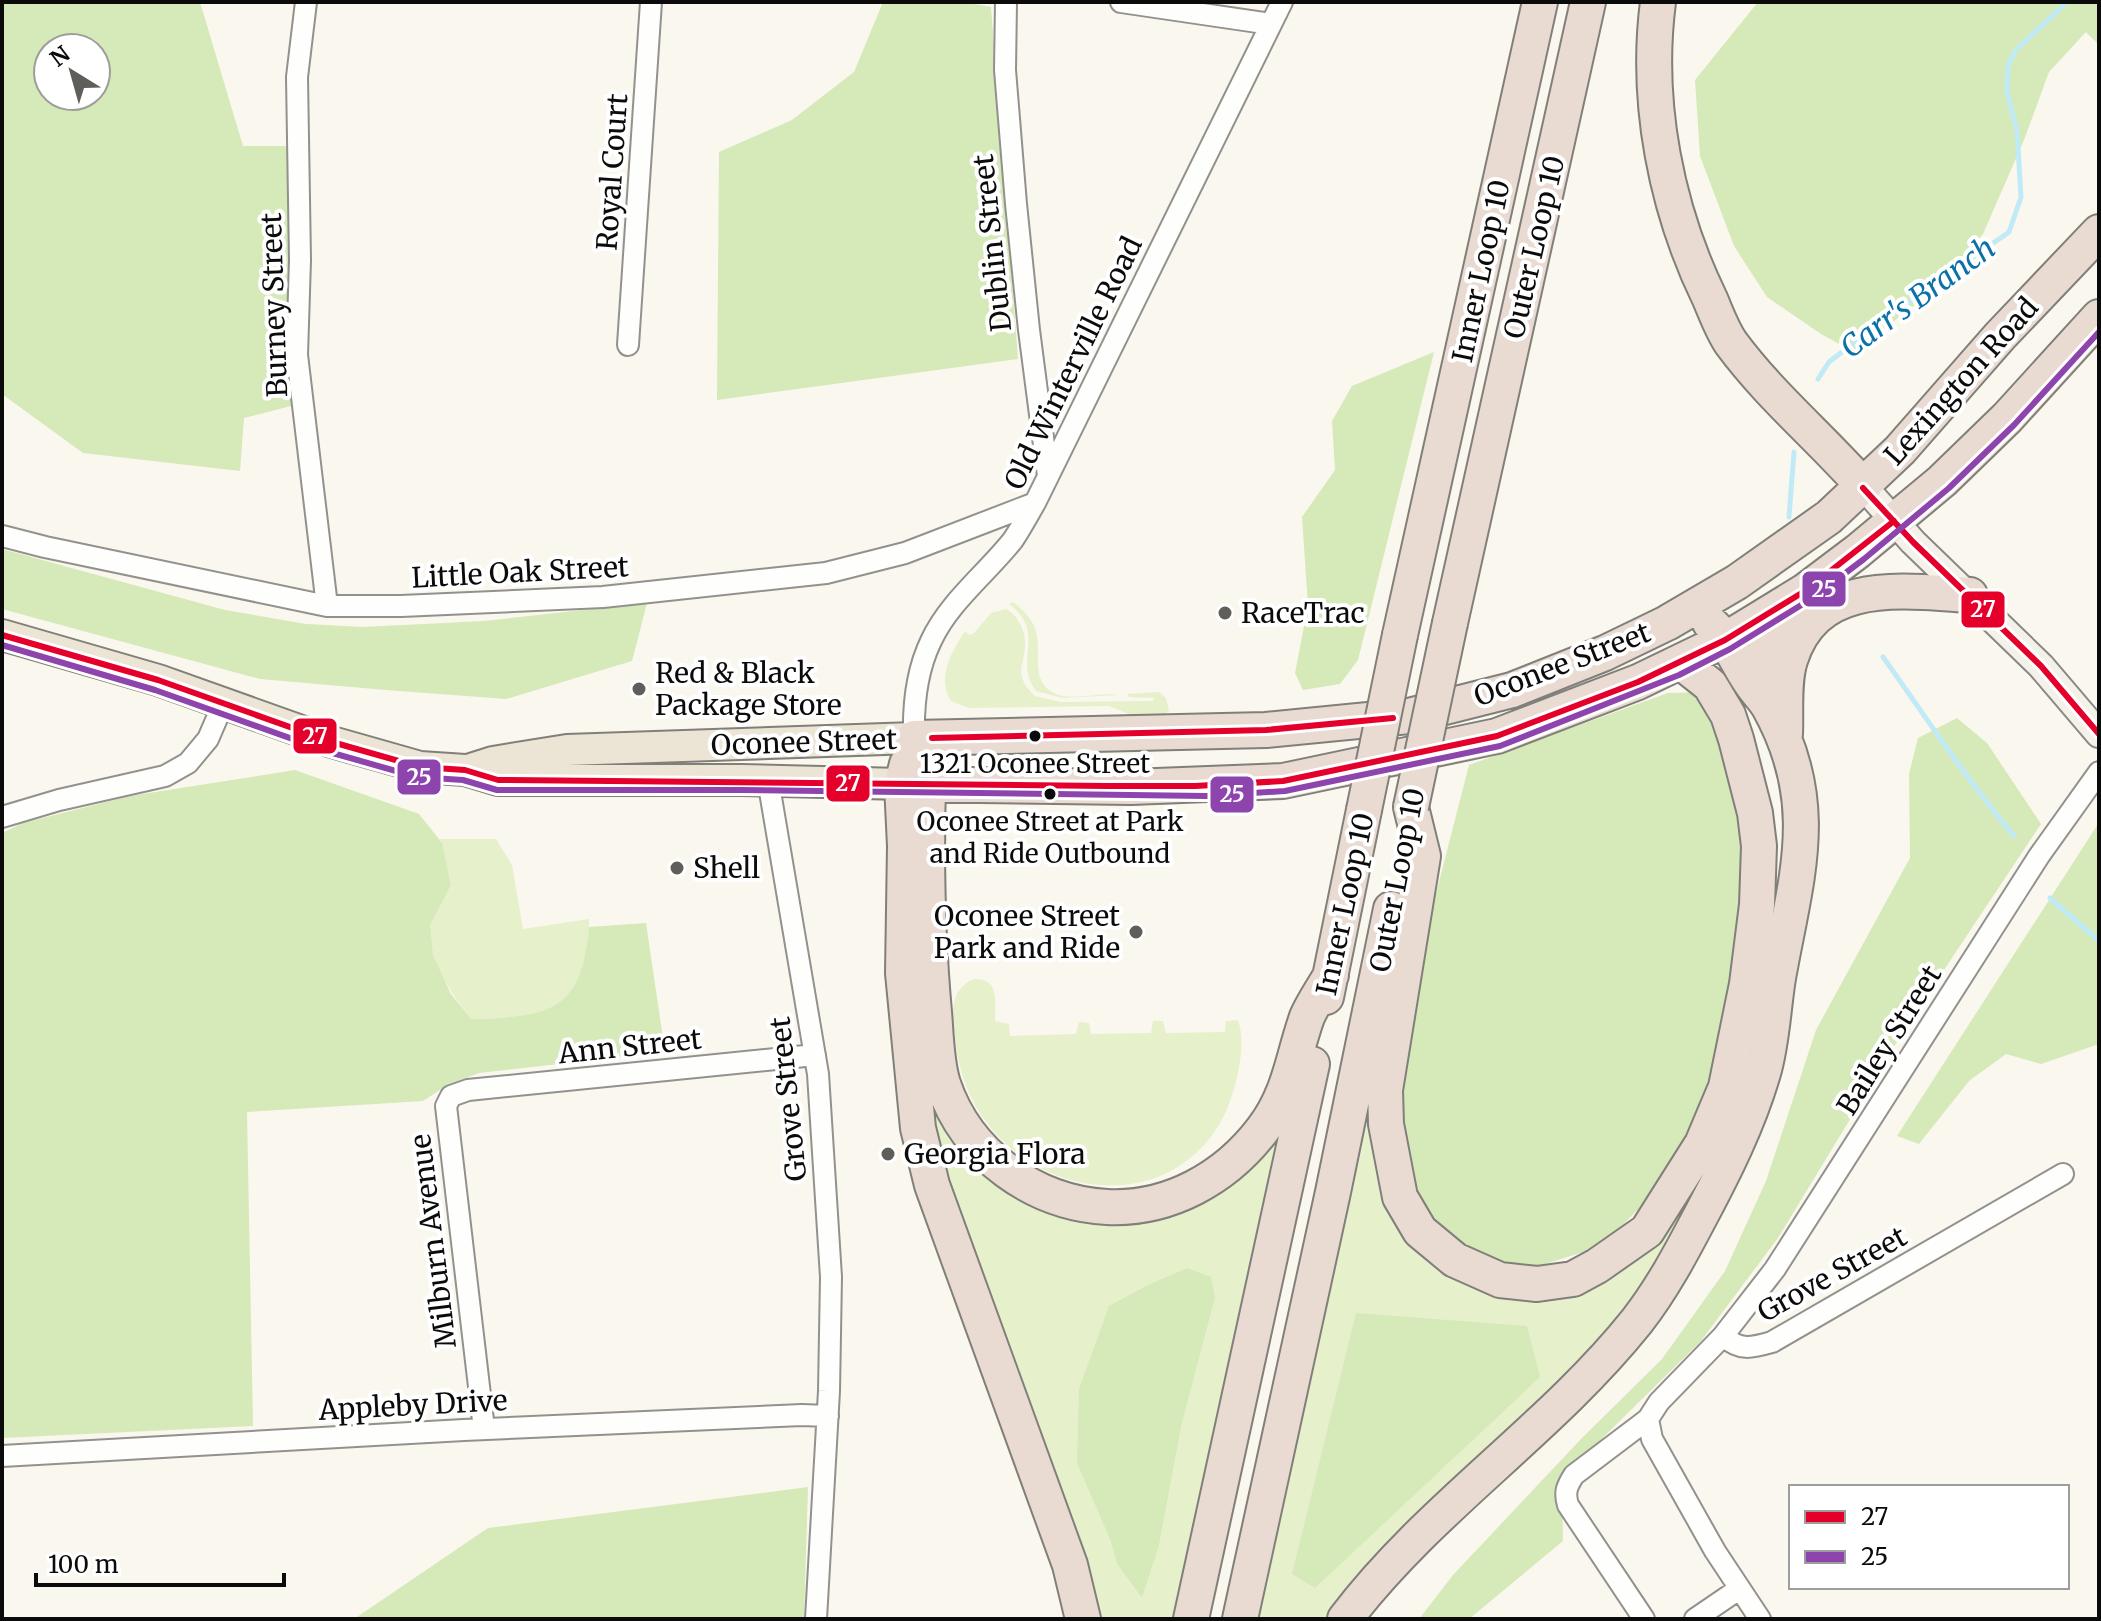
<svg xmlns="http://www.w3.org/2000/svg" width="2101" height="1621" viewBox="0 0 2101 1621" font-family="Merriweather,serif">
<rect width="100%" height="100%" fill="#faf7ee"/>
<path fill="#e6f1cc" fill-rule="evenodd" d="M1013 602C1023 610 1033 619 1036 632 1042 653 1029 683 1056 694 1074 701 1101 692 1119 695L1062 698 1036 691C1012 660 1048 633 1009 604Z
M1006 609C1016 613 1025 630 1025 641 1026 666 1011 673 1035 696L1061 702 1146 701H1153L1154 698 1129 697 1127 694 1159 692 1166 698 1169 711 1163 715 1136 717 1109 706 969 708 951 701C936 678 952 651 965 631L969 635 973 634 991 613Z
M440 839H496L512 865 523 929 589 919C590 955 579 1002 540 1014 520 1020 492 1018 471 1019 454 998 423 952 430 924 433 911 445 897 451 885Z
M974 979C1000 978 995 1002 995 1021L1009 1024 1010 1036 1076 1034 1079 1022 1089 1023 1091 1034 1151 1033 1153 1021H1163L1166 1033 1225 1032 1226 1021 1238 1020C1248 1047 1234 1101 1219 1125 1165 1213 1043 1199 986 1122 966 1095 957 1064 954 1031 952 1009 951 989 974 979Z
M1374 1060 1390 1199 1576 1287 1699 1168 1712 1175 1647 1292 1331 1619H1254Z
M919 1074 955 1130 1092 1213 1278 1135 1180 1619H1093L965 1262ZM1215 1298 1182 1423 1159 1546 1142 1598 1117 1564 1110 1539Z"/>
<path fill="#d6e9b9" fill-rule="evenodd" d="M2 2H200L243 146H288L291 406 244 418 240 471 83 453 2 394ZM48 48H96V96H48Z
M883 2H964L991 7 1018 359 717 400 719 152 792 120 854 72Z
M1758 2H2099V45L2086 32 2049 72 2024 140 1983 234 1929 294 1854 352 1821 334 1767 297 1734 246 1700 156 1695 80Z
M1434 352 1358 660 1340 684 1303 690 1295 673 1308 606 1302 517 1335 470 1332 421 1352 386Z
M2 549 225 610 306 624 363 627 484 621 647 603 632 661 506 699 386 690 260 679 2 609Z
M1703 692 1712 712 1741 826 1743 937 1710 1100 1660 1187 1602 1246 1523 1271 1463 1251 1426 1214 1402 1156 1399 1095 1428 925 1469 765 1668 693Z
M1957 718 1987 743 2041 824 1906 1027 1778 1238 1701 1341 1562 1478 1563 1541 1469 1619H1419L1453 1575 1581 1439 1662 1359 1725 1271 1766 1181 1816 1030 1910 858 1909 774 1918 738Z
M295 770 419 814 442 843 451 885 430 925 433 955 451 994 471 1019C548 1017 582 1013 589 927L646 923 665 1052 479 1073 449 1084 423 1101 247 1112 253 1426 2 1438V833L23 823 130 796Z
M2098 824 2099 1044 2041 1064 2006 1054 1969 1081 1919 1144 1897 1136Z
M1187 1268 1211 1277 1215 1298 1182 1423 1159 1546 1142 1598 1117 1564 1110 1539 1077 1463 1079 1389 1109 1306 1146 1286Z
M1356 1313 1527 1326 1540 1377 1315 1588 1292 1574Z
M808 1487 804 1619H354L488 1528Z"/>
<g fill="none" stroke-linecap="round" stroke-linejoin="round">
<path stroke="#c1eaf7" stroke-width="5" d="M1818 379 1829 362 1877 325 2009 232 2021 197 2017 131 2007 92 2008 66 2015 51 2067 2
M1789 517 1794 452
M1883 657C1926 717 1966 779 2014 836
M2050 898 2099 941"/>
<g stroke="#93918d" stroke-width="24">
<path id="street" d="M306 2 297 77 300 260 297 355 327 606
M1006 2 1005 70 1016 204 1029 330 1048 476
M1121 2 1271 24
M628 345 651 2
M2 536 45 547 327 606H401L603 597 826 573 905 553 1035 503
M914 738C913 705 916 672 931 641 949 602 986 574 1013 540 1021 528 1028 515 1035 503L1282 2
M768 780 818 1074 831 1277 829 1391 816 1619
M2 817 59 800 165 776 188 763 208 739 224 702
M1723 1336C1740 1351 1751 1348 1772 1342L2063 1174
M1648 1419 1652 1439 1715 1551 1760 1619
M484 1429 446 1106 451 1096 468 1090 815 1055
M2 1456 464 1430 802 1415 828 1416
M1644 1619 1568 1505C1564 1492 1567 1486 1574 1475L1648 1419 1659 1402 1723 1336 1775 1269 2039 856 2099 772
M1695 1619 1739 1589"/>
</g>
<g stroke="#898884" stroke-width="30">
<path id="secondary" d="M1864 487 1913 542 2041 666 2099 734"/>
</g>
<g stroke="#807f7a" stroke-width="34">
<path id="primary" d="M2 635 158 680 332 742 420 767 465 770 498 780H741L902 784
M471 769 493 762 567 750 914 738"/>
</g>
<g stroke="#807f7a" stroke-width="38">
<path id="highway" d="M1658 2C1645 102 1666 209 1710 299 1716 313 1722 330 1731 343 1770 396 1821 438 1864 487
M1450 623 1588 2
M1400 635 1540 2
M1768 703 1765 651 1782 605
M1785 734C1786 711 1783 682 1790 660 1816 577 1902 591 1970 595
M914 738 1266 730 1409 716 1512 690 1605 653 1667 623 1737 582 1829 517 1900 450 2000 336 2099 232
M921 763 928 783C926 859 927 936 934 1012 936 1035 936 1062 943 1084 967 1155 1034 1203 1107 1207 1169 1210 1226 1178 1263 1129 1290 1094 1293 1056 1307 1017 1313 1003 1323 989 1331 975
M907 764 902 784 905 846 903 973 918 1128 932 1185 1070 1565 1083 1619
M902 784 1131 787 1283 781 1497 736 1638 682 1725 640 1805 591 1858 551 1942 481 2007 418 2099 317
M1411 807 1423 856 1385 1090 1386 1124 1400 1197 1420 1231 1455 1260 1500 1280 1537 1284 1573 1279 1597 1266 1647 1231 1702 1144 1726 1087 1747 984 1757 905 1759 846 1755 813 1736 739 1728 715 1710 685 1681 662
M1326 997 1364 810
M1191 1619 1312 1064
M1240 1619 1333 1192 1391 909
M1345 1619C1429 1508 1550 1430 1637 1321 1662 1289 1681 1253 1700 1217 1725 1170 1748 1124 1763 1073 1772 1043 1773 1009 1778 978 1796 877 1823 804 1769 707 1764 698 1756 691 1751 683 1737 663 1729 640 1710 623"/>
</g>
<use href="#street" stroke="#fefefc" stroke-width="20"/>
<use href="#secondary" stroke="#f4f2e8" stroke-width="26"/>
<use href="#primary" stroke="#ece5d6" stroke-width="30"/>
<use href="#highway" stroke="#eadbd2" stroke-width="34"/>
<g stroke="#807f7a" stroke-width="38" stroke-linecap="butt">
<path id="highway-bridge" d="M1411 807 1450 623
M1364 810 1400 635"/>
</g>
<use href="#highway-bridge" stroke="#eadbd2" stroke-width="34"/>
<g stroke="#fff" stroke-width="12">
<path id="bus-1" d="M1863 488 1913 542 2041 666 2099 734
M2 635 158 680 332 742 420 767 465 770 498 780 1107 786H1195L1283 781 1497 736 1638 682 1725 640 1805 591 1894 521
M932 738 1266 730 1393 718"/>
</g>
<g stroke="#fff" stroke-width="12">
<path id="bus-2" d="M2 645 155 690 329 752 417 777 463 780 497 790H741L1206 796 1285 791 1500 746 1679 675 1730 649 1811 599 1864 559 1949 488 2014 425 2099 332"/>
</g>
<use href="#bus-1" stroke="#e4002b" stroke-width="6"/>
<use href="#bus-2" stroke="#8e44ad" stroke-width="6"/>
</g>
<g fill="#5f5e5a" stroke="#fff" stroke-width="3">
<circle cx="1225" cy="613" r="8"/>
<circle cx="639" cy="689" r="8"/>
<circle cx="677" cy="868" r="8"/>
<circle cx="1136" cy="932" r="8"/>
<circle cx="888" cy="1154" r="8"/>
</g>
<g fill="#0b0b0b" stroke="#fff" stroke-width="3">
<circle cx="1035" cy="736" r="7"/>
<circle cx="1050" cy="794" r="7"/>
</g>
<g text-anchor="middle" stroke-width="8" stroke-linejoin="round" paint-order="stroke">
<g font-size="26" fill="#0b0b0b" stroke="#fff">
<text x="1035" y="773">1321 Oconee Street</text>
<text x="1050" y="831">Oconee Street at Park<tspan x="1050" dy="32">and Ride Outbound</tspan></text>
</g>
<g font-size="28" fill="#0b0b0b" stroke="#fff">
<text transform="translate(612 172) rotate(-86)" y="10">Royal Court</text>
<text transform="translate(992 243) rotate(-96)" y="10">Dublin Street</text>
<text transform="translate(1534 247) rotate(-77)" y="10">Outer Loop 10</text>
<text transform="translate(1481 271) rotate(-78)" y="10">Inner Loop 10</text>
<text transform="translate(274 305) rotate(-92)" y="10">Burney Street</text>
<text transform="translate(1073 363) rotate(-64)" y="10">Old Winterville Road</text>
<text transform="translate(1961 381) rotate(-48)" y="10">Lexington Road</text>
<text transform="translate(520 572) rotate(-3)" y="10">Little Oak Street</text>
<text transform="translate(1562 664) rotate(-21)" y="10">Oconee Street</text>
<text transform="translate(804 742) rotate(-2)" y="10">Oconee Street</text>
<text transform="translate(1397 880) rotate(-79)" y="10">Outer Loop 10</text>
<text transform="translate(1345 904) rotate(-78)" y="10">Inner Loop 10</text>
<text transform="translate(1889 1040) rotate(-58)" y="10">Bailey Street</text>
<text transform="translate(630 1046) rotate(-6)" y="10">Ann Street</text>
<text transform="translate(788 1099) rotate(-96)" y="10">Grove Street</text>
<text transform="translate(433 1241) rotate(-97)" y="10">Milburn Avenue</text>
<text transform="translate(1832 1274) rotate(-29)" y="10">Grove Street</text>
<text transform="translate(413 1405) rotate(-3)" y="10">Appleby Drive</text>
</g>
<g font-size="28" fill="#0b0b0b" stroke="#fff" text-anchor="start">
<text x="1241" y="623">RaceTrac</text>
<text x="655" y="683">Red &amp; Black<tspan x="655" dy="32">Package Store</tspan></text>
<text x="693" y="878">Shell</text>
<text x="1120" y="926" text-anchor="end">Oconee Street<tspan x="1120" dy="32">Park and Ride</tspan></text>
<text x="904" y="1164">Georgia Flora</text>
</g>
<g font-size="30" font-style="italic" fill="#0b71a6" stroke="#fff">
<text transform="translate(1918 298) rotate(-36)" y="10">Carr's Branch</text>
</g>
</g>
<g stroke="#fff" stroke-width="3">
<rect x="1801" y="570" width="46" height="38" rx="8" fill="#8e44ad"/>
<rect x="1960" y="590" width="46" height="39" rx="8" fill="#e4002b"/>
<rect x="292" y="717" width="46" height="38" rx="8" fill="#e4002b"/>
<rect x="396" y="758" width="46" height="38" rx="8" fill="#8e44ad"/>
<rect x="825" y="764" width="46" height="39" rx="8" fill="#e4002b"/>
<rect x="1209" y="775" width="46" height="39" rx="8" fill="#8e44ad"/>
</g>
<g font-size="22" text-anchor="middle" font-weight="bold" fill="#fff">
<text x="1824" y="597">25</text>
<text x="1983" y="617">27</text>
<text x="315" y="744">27</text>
<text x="419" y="785">25</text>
<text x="848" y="791">27</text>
<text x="1232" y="802">25</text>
</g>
<rect width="2101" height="1621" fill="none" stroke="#0b0b0b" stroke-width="8"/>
<rect x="1789" y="1485" width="280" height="104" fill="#ffffff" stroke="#9d9d9d" stroke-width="2"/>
<rect x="1805" y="1511" width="40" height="12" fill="#e4002b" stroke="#9d9d9d" stroke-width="2"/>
<text x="1861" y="1525" font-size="24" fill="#0b0b0b">27</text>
<rect x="1805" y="1551" width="40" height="12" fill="#8e44ad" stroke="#9d9d9d" stroke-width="2"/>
<text x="1861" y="1565" font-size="24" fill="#0b0b0b">25</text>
<g transform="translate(72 72) rotate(323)"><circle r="38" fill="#ffffff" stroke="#9d9d9d" stroke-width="2"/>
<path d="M0-6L14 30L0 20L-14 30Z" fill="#5f5e5a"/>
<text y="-12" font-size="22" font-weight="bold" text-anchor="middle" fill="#0b0b0b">N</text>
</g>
<path d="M36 1573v12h248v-12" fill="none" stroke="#0b0b0b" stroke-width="4"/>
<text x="48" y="1573" font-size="24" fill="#0b0b0b" stroke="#ffffff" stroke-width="6" paint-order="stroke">100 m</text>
</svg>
